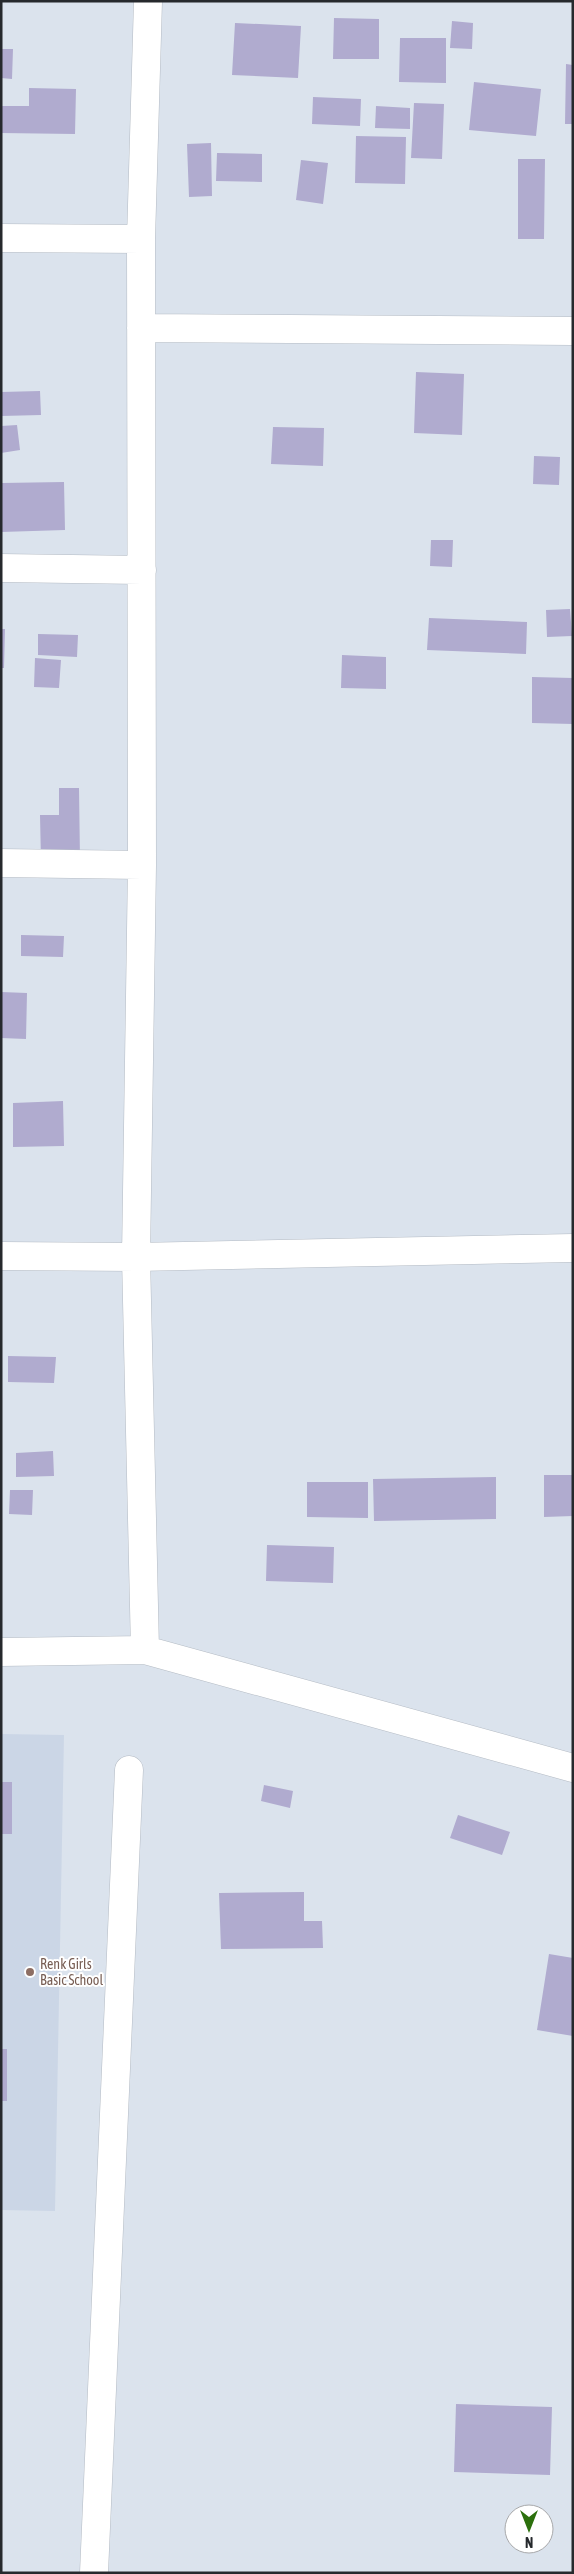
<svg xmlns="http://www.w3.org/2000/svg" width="574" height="2574" viewBox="0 0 574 2574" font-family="'Asap Condensed',sans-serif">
<rect width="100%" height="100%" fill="#dbe3ed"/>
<path fill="#cbd6e6" d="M1 1734 64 1735 55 2211 1 2210Z"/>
<path fill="#b0abcf" d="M334 18 379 19V59H333Z
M452 21 473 23 472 49 450 48Z
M235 23 301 26 298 78 232 75Z
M400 38H446V83L399 82Z
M1 49H13L12 79 1 78Z
M566 64 573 65V124H565Z
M474 82 541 89 536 136 469 130Z
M29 88 76 89 75 134 1 133V106H29Z
M313 97 361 99 360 126 312 124Z
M414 103 444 104 442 159 411 158Z
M376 106 410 108V129L375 128Z
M356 136 406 137 405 184 355 183Z
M211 143 212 196 189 197 187 144Z
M217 153 262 154V182L216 181Z
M518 159H545L544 239H518Z
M301 160 328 163 323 204 296 200Z
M416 372 464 374 462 435 414 433Z
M40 391 41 415 1 416V392Z
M17 425 20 450 1 453V426Z
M273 427 324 428 323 466 271 464Z
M534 456 560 457 559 485 533 484Z
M64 482 65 530 1 532V483Z
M431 540H453L452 567 430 566Z
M570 609 572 636 547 637 546 610Z
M429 618 527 622 526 654 427 650Z
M1 629H5L4 668H1Z
M38 634 78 635 77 657 38 655Z
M342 655 386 657V689L341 688Z
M35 658 61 660 59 688 34 687Z
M532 677 573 678V724L532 723Z
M59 788H79L80 860 41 861 40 815H59Z
M21 935 64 936 63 957 21 956Z
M1 992 27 993 26 1039 1 1038Z
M63 1101 64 1146 13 1147V1103Z
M8 1356 56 1357 54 1383 8 1382Z
M53 1451 54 1476 16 1477V1453Z
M544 1475H573V1516L544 1517Z
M496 1477V1519L374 1521 373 1479Z
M307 1482H368V1518L307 1517Z
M10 1490H33L32 1515 9 1514Z
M267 1545 334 1547 333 1583 266 1581Z
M1 1782H12V1834H1Z
M264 1785 293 1791 290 1808 261 1801Z
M458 1815 510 1832 502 1855 450 1838Z
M304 1892V1921H322L323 1948 221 1949 219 1893Z
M549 1954 573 1958V2036L537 2030Z
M1 2049H7V2101H1Z
M456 2404 552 2407 550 2475 454 2472Z"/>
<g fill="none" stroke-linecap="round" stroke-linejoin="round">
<g stroke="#b4bbc4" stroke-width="29">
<path id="street" d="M1 238 141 239
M141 328 573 331
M1 568 142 570
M1 863 142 865
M1 1256 136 1257 573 1248
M145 1650 136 1257 142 865 141 239 148 1
M1 1652 145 1650 573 1768
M94 2573 129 1770"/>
</g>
<use href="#street" stroke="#fff" stroke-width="28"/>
</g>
<circle fill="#8d6e63" stroke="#fff" stroke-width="2" cx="30" cy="1972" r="5"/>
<g text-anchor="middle" stroke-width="4" stroke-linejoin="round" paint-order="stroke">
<g font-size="14" fill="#785e54" stroke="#fff" text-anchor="start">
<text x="40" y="1969">Renk Girls<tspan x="40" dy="16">Basic School</tspan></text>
</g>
</g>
<rect width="574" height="2574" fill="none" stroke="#26292d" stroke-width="5"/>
<g transform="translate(529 2529) rotate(180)"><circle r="24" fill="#ffffff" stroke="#a8a9ab"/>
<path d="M0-4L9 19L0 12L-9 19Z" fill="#2c700d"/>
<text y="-8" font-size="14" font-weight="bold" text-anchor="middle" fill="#26292d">N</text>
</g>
</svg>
